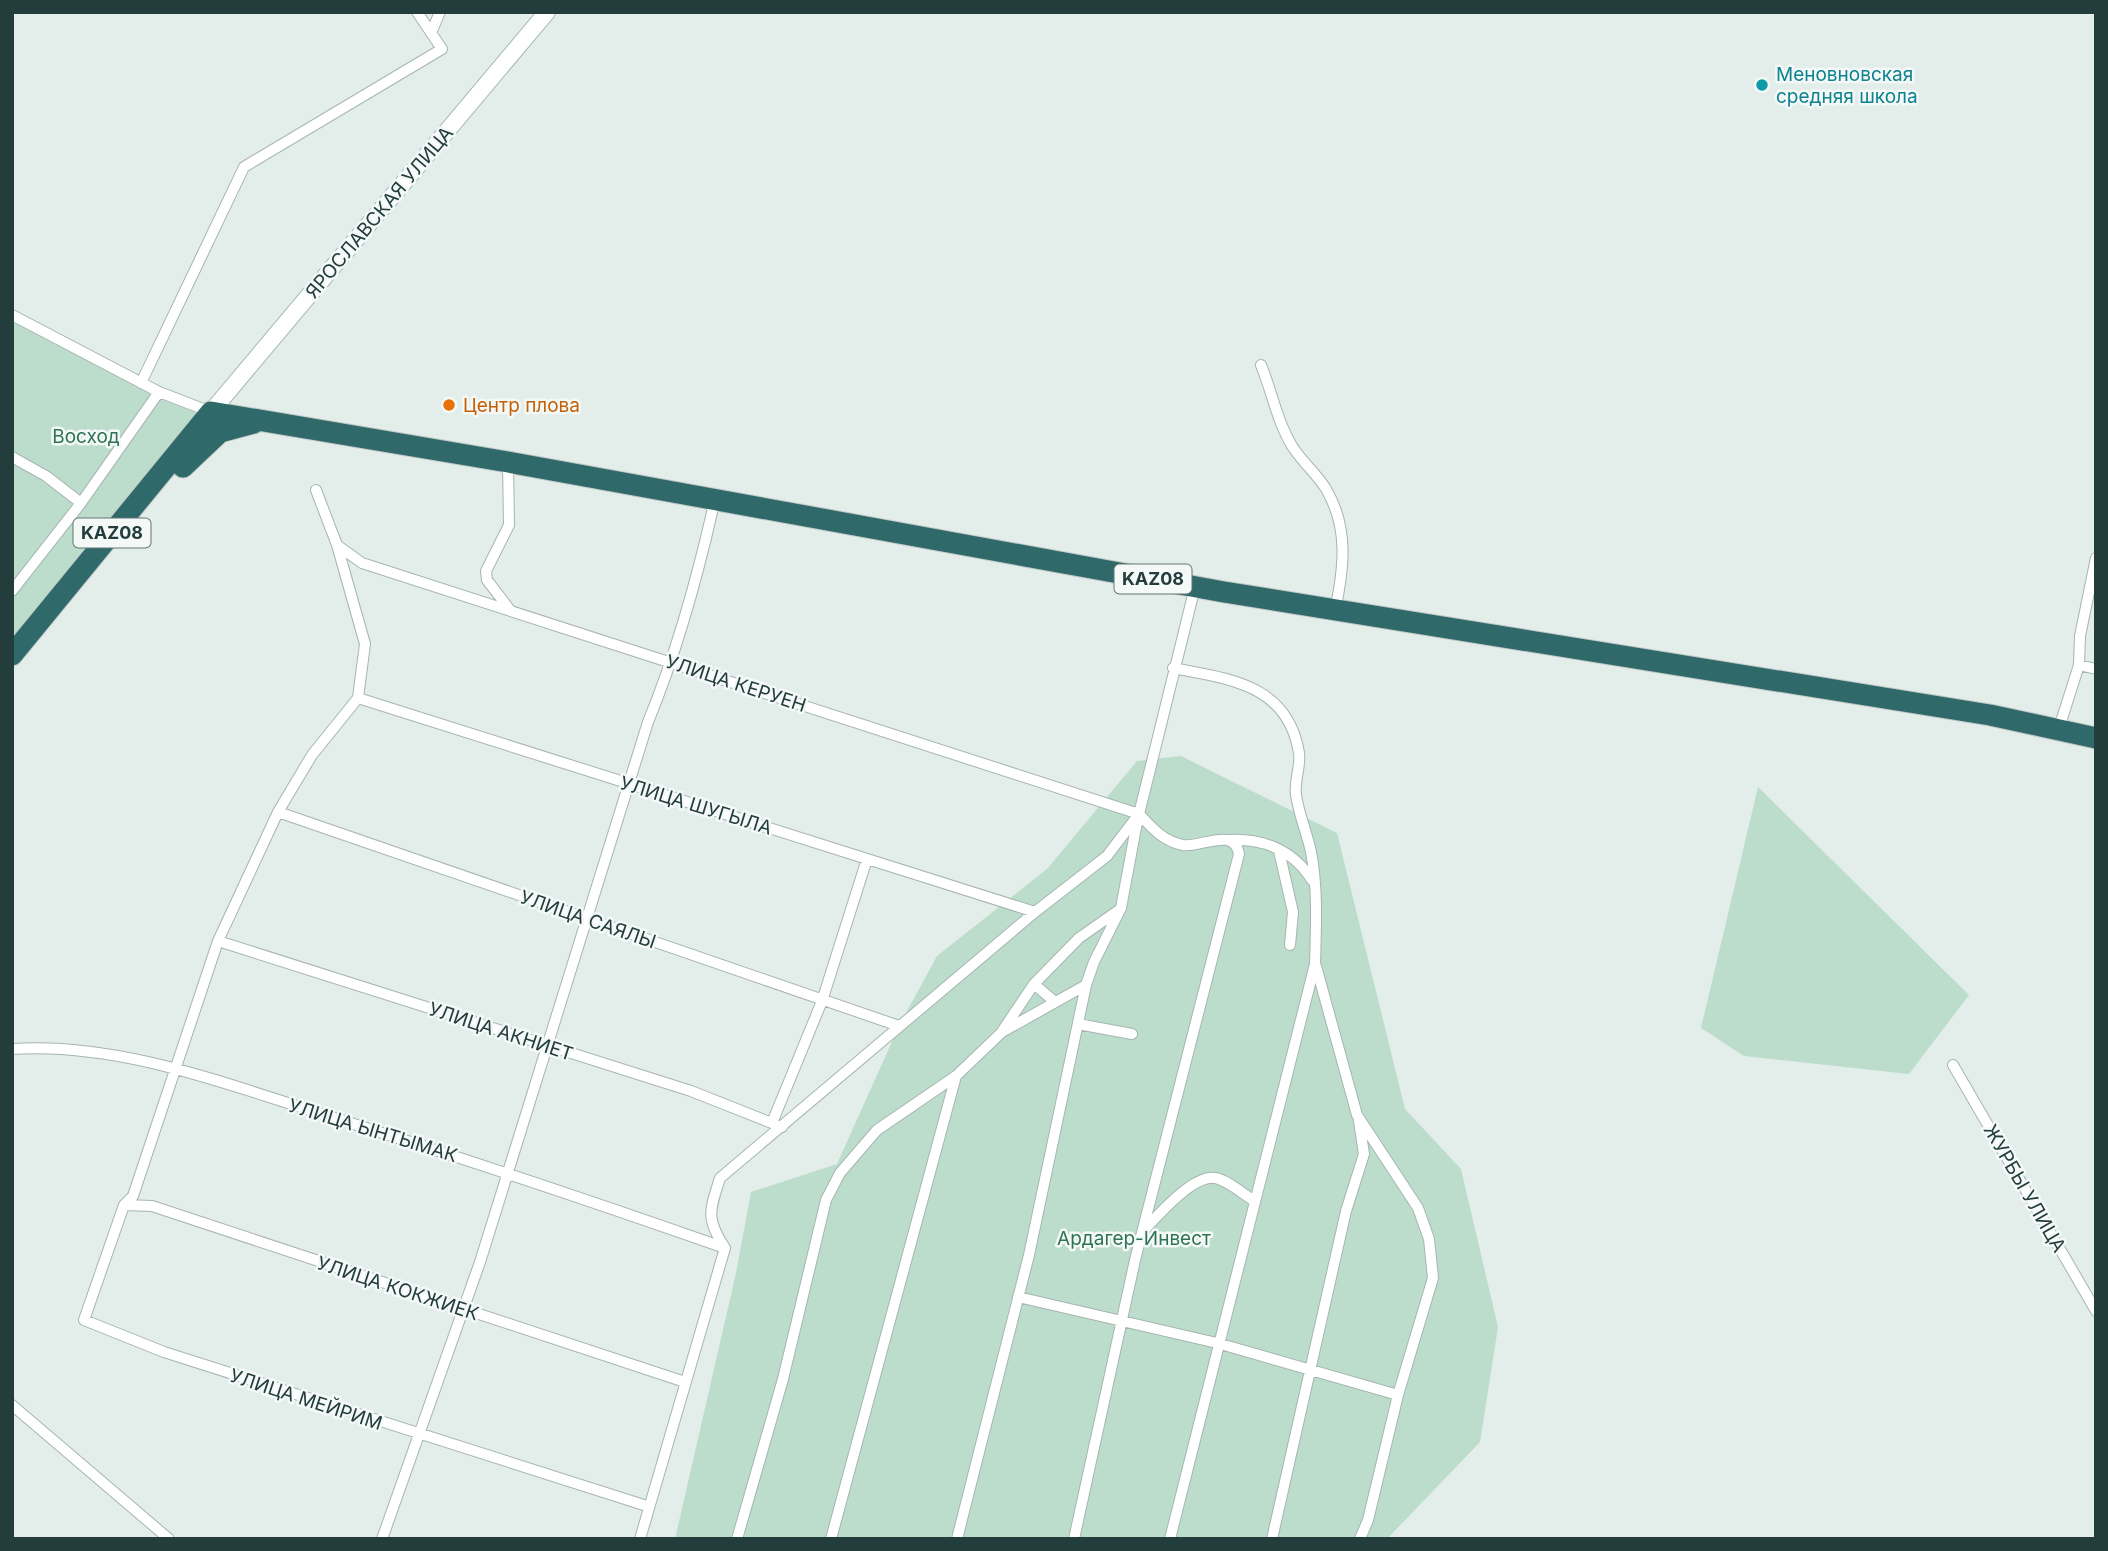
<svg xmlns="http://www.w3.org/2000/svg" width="2108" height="1551" viewBox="0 0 2108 1551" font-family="Inter,sans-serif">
<rect width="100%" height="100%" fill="#e3edea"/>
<path fill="#bdddcc" d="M12 311 135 376 208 405 12 643Z
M1181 756 1337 833 1405 1109 1461 1169 1498 1327 1480 1442 1387 1539H675L736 1273 751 1192 837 1164 899 1026 937 956 1047 869 1137 761Z
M1758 787 1969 995 1909 1074 1744 1056 1701 1028Z"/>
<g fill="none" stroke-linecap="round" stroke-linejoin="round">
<g stroke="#a6b5b2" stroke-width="12">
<path id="street" d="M431 33 440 12
M12 315 159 392 211 412
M1261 365C1272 392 1277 421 1292 446 1302 462 1317 474 1326 489 1349 528 1344 568 1335 611
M141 383 244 167 442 49 417 12
M12 457 46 476 81 503
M508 462 509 525 486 571 487 580 510 610
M316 490 337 545 365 644 358 698 312 755 278 812 218 941 133 1196 124 1205 152 1206 685 1382
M337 545 362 563 1139 814C1152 828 1163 841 1183 845 1201 848 1234 826 1239 854L1135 1260 1074 1539
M12 591 81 503 159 392
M2079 665 2096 669
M358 698 1035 912
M2059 728 2079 665 2080 636 2096 558
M278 812 899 1026
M1228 840C1263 838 1293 850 1312 880
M1279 851 1293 912 1290 945
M218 941 691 1091 782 1127
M1316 966 1357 1115 1418 1208 1429 1239 1433 1278 1398 1395 1368 1520 1360 1539
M1055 1002 1034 984 1079 938 1119 910
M1078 1024 1132 1034
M1003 1030 1034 984
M12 1049C118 1042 223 1083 322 1114 457 1156 591 1201 725 1248
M1953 1065 2096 1311
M772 1123 822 1001 867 859
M124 1205 84 1320 164 1352 647 1506
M1145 1229C1159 1214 1193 1175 1215 1178 1227 1180 1242 1193 1253 1200
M1018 1297 1217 1343 1398 1395
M12 1405 169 1539
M382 1539 480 1262 648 722C678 649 698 576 715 499
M640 1539 725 1248C705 1218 710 1210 720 1178L1035 912 1107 856 1139 814 1195 587
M737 1539 783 1379 826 1200 840 1173 877 1130 956 1076 1002 1032 1086 985
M831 1539 956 1076
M957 1539 1029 1255 1086 985 1094 962 1121 908 1138 817
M1170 1539 1315 964C1316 927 1318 888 1311 852 1307 833 1299 815 1296 795 1294 781 1301 766 1299 753 1288 684 1229 679 1173 668
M1272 1539 1346 1211 1364 1154 1359 1121"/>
</g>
<g stroke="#a2b8b5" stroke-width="18">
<path id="secondary" d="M211 412 547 12"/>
</g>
<g stroke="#c1c9c8" stroke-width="23">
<path id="highway" d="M183 467 220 432 254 423
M12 655 211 412 508 462 1224 592 1990 715 2096 738"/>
</g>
<use href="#street" stroke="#fff" stroke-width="10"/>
<use href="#secondary" stroke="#fff" stroke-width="16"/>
<use href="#highway" stroke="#306969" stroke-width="21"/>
</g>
<circle fill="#0f9aa8" stroke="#f4f9f8" stroke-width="2.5" cx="1762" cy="85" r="7"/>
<circle fill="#e8710a" stroke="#f4f9f8" stroke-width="2.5" cx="449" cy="405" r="7"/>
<g text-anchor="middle" stroke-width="5" stroke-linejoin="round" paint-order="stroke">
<g fill="#f4f9f8" stroke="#627574" stroke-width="2">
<rect x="73.5" y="518.5" width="77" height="29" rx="5"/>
<rect x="1114.5" y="564.5" width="77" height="29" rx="5"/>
</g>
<g font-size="18" font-weight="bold" fill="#233d3c">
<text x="112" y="539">KAZ08</text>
<text x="1153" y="585">KAZ08</text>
</g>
<g font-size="19" fill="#0d838f" stroke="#f4f9f8" text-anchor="start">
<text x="1776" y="81">Меновновская<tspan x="1776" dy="22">средняя школа</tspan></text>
</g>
<g font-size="19" fill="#233d3c" stroke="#f4f9f8">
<text transform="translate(379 212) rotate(-50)" y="7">ЯРОСЛАВСКАЯ УЛИЦА</text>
<text transform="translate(736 683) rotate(18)" y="7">УЛИЦА КЕРУЕН</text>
<text transform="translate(696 805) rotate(17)" y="7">УЛИЦА ШУГЫЛА</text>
<text transform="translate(588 919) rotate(19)" y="7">УЛИЦА САЯЛЫ</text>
<text transform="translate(501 1031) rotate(18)" y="7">УЛИЦА АКНИЕТ</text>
<text transform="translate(373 1130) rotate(17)" y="7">УЛИЦА ЫНТЫМАК</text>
<text transform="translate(2025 1188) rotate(60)" y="7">ЖУРБЫ УЛИЦА</text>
<text transform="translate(398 1288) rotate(18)" y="7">УЛИЦА КОКЖИЕК</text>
<text transform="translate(306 1399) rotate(18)" y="7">УЛИЦА МЕЙРИМ</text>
</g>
<g font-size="19" fill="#c56008" stroke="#f4f9f8" text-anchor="start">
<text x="463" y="412">Центр плова</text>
</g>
<g font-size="19" fill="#2f7357" stroke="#f4f9f8">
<text x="86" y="443">Восход</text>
<text x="1134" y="1245">Ардагер-Инвест</text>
</g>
</g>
<rect width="2108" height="1551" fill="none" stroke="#233d3c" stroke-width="28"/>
</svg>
